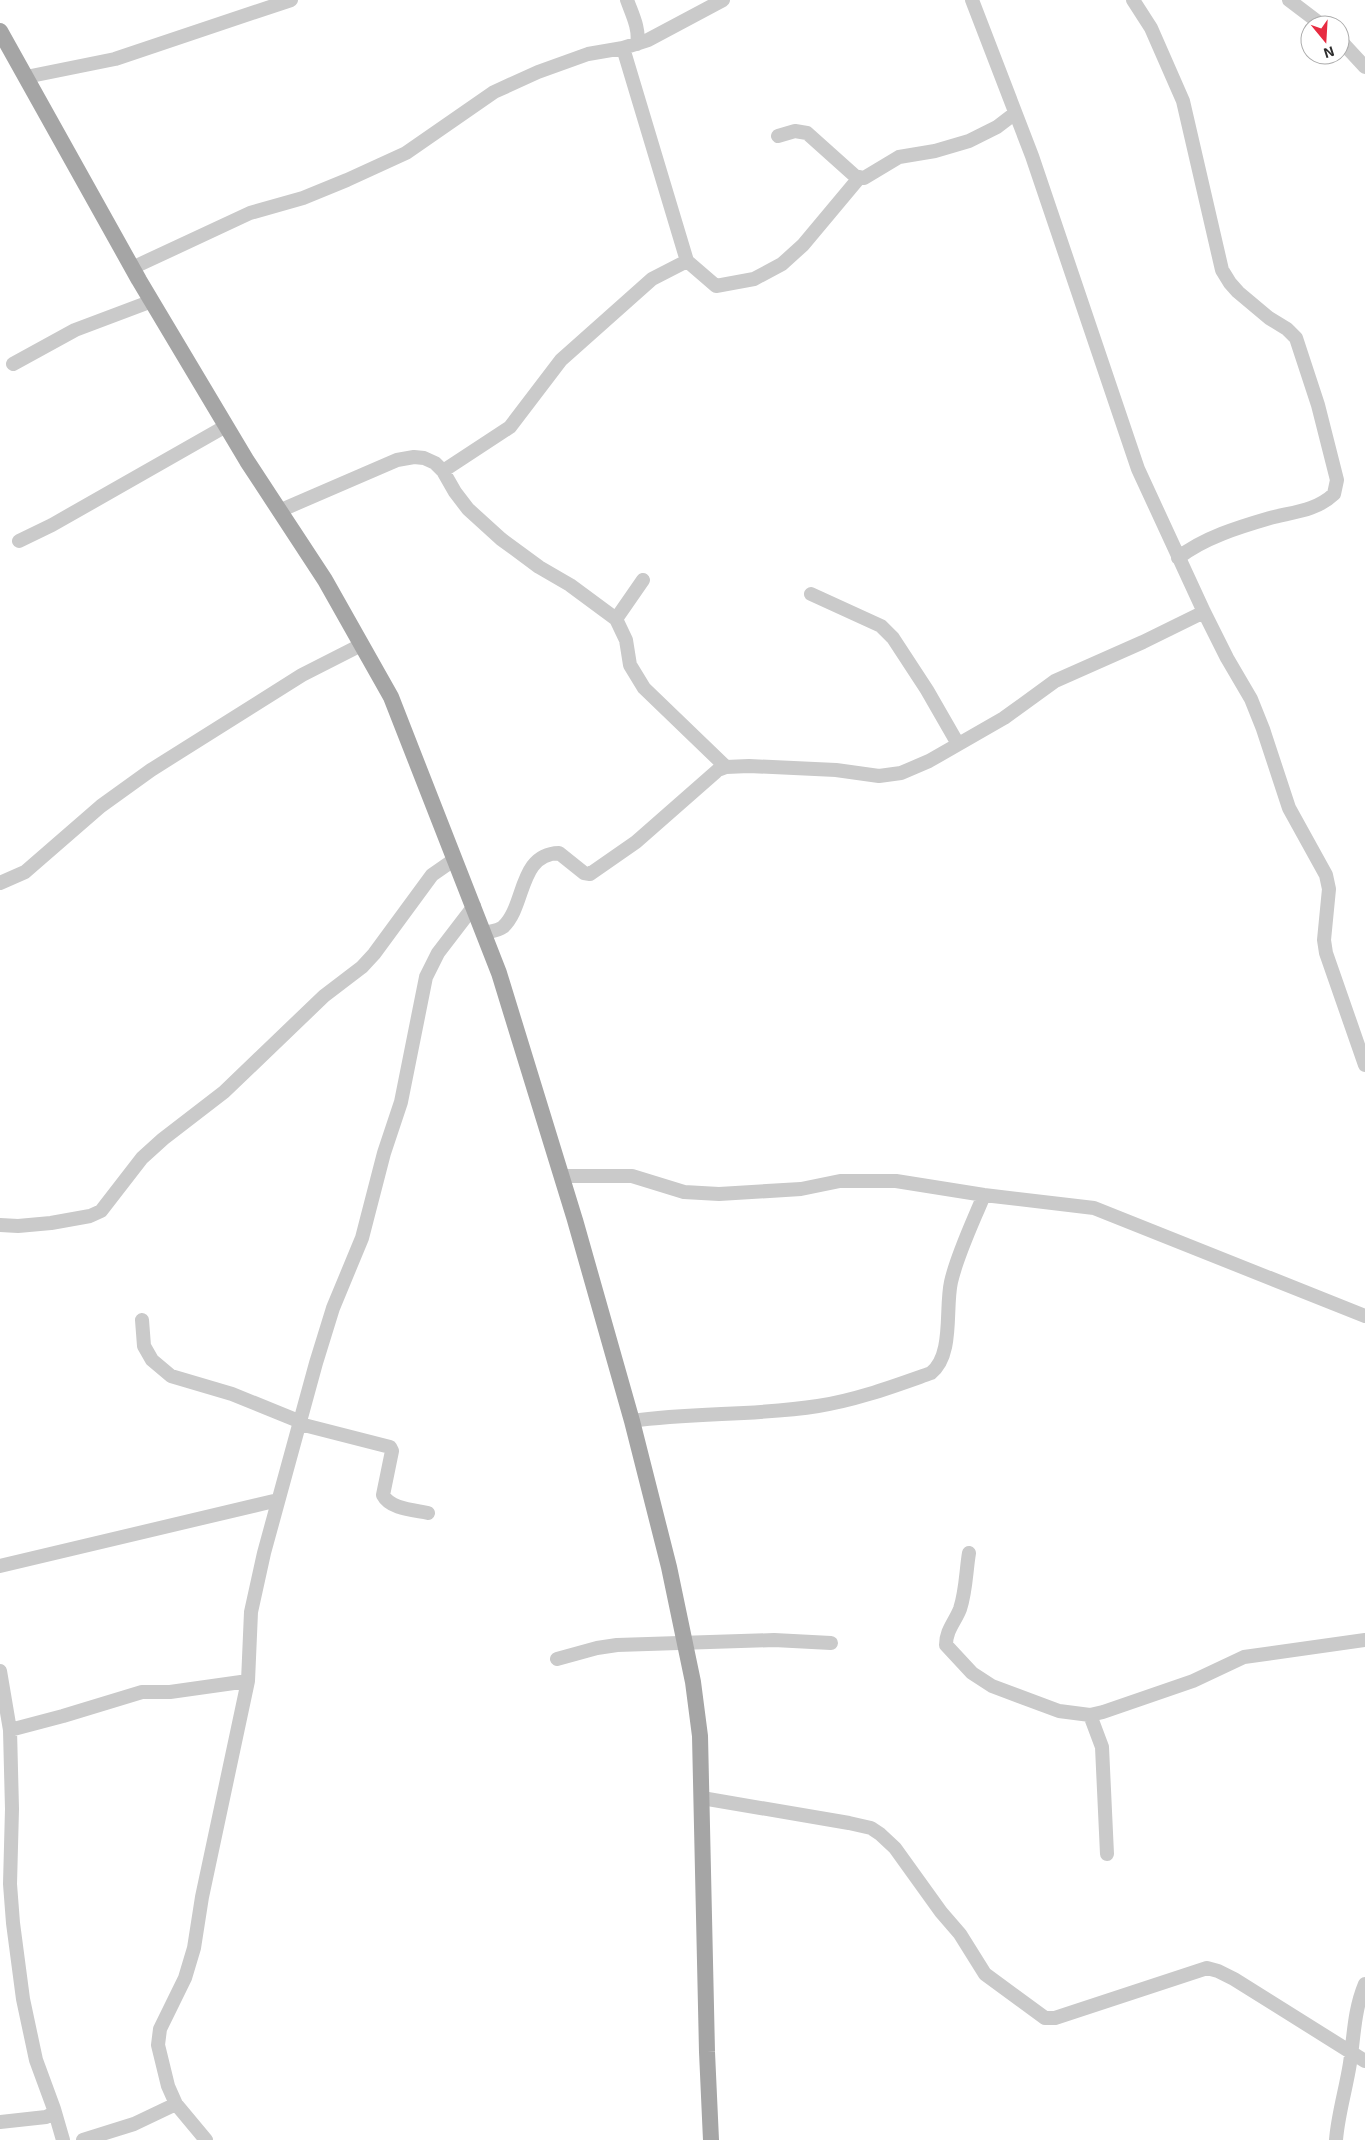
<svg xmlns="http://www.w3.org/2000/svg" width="1365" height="2140" viewBox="0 0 1365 2140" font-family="'Exo 2',sans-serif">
<rect width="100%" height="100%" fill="#fff"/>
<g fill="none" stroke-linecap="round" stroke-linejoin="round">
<path stroke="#cacaca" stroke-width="14" d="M627 0C632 14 640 29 637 44
M972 0 1032 156 1138 469 1204 612 1227 658 1251 699 1263 729 1289 808 1326 875 1329 889 1324 940 1326 953 1365 1065
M1133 0 1151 28 1183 101 1222 270 1230 283 1238 292 1269 318 1287 329 1296 338 1318 405 1337 480 1334 494C1316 511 1293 512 1270 518 1239 527 1203 538 1178 558
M1289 0 1322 25
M1340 40 1365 67
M623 48 687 261 716 286 754 279 782 264 803 245 859 178
M26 77 115 59 291 0
M778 136 795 131 807 133 855 176 864 178 899 157 935 151 969 141 997 127 1014 114
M132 268 250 213 303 198 347 180 406 153 494 92 538 72 588 54 623 48 648 40 723 0
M13 364 75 330 152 301
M443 471 510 427 561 360 652 279 687 261
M279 511 397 460 414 457 424 458 435 463 443 471 455 492 468 509 501 539 539 567 570 585 616 619 626 640 630 665 644 688 726 767
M19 541 52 525 226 426
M811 594 881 626 893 638 927 690 958 744
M616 619 643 580
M0 883 25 872 101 806 151 770 302 675 361 645
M484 933C491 931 497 931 503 927 526 906 518 854 559 853L584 873 590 874 636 842 718 770 726 767 749 766 836 770 879 776 901 773 929 761 1004 718 1055 681 1143 642 1204 612
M561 1176H632L684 1192 719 1194 801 1189 840 1181H896L984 1195 1094 1208 1365 1316
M0 1225 18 1226 51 1223 90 1216 101 1211 142 1158 163 1139 224 1092 324 996 362 967 374 954 432 875 455 859
M142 1320 144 1346 152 1360 171 1376 232 1394 301 1422
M632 1421C694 1412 756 1416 818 1406 857 1400 894 1386 931 1373 954 1355 945 1308 951 1282 957 1255 973 1222 984 1195
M300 1424 390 1447 392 1451 383 1495C390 1509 414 1510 428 1513
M969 1553C966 1571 966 1591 960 1609 955 1622 946 1630 946 1645L972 1673 992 1686 1059 1711 1090 1715 1103 1712 1193 1681 1244 1657 1365 1640
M0 1566 278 1500
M557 1659 597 1648 617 1645 774 1640 831 1643
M0 1671 10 1730 12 1809 10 1884 13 1923 23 1999 36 2060 54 2109 52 2114 46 2117 0 2122
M1090 1715 1102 1747 1107 1854
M10 1730 63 1716 142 1692H170L248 1681
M702 1798 849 1823 871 1828 880 1834 895 1848 941 1912 960 1934 985 1974 1045 2018H1055L1207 1968 1218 1971 1234 1979 1365 2061
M54 2109 63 2140
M83 2140 134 2124 176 2104
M206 2140 176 2104 168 2086 158 2045 160 2029 185 1978 194 1948 202 1897 248 1681 251 1612 264 1553 316 1363 333 1308 362 1238 384 1153 401 1102 426 977 438 953 474 906
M1336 2140C1338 2114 1346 2089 1350 2063 1354 2036 1354 2010 1365 1984"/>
<path stroke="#a5a5a5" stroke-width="16" d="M0 31 139 280 247 461 325 580 391 697 499 973 575 1220 632 1421 669 1567 693 1682 700 1736 707 2052 711 2140"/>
</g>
<g transform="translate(1325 40) rotate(162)"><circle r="24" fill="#ffffff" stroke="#ababab"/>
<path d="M0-4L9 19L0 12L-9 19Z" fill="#e72b41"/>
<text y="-8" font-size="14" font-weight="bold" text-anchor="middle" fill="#2d2d2d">N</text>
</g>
</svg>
